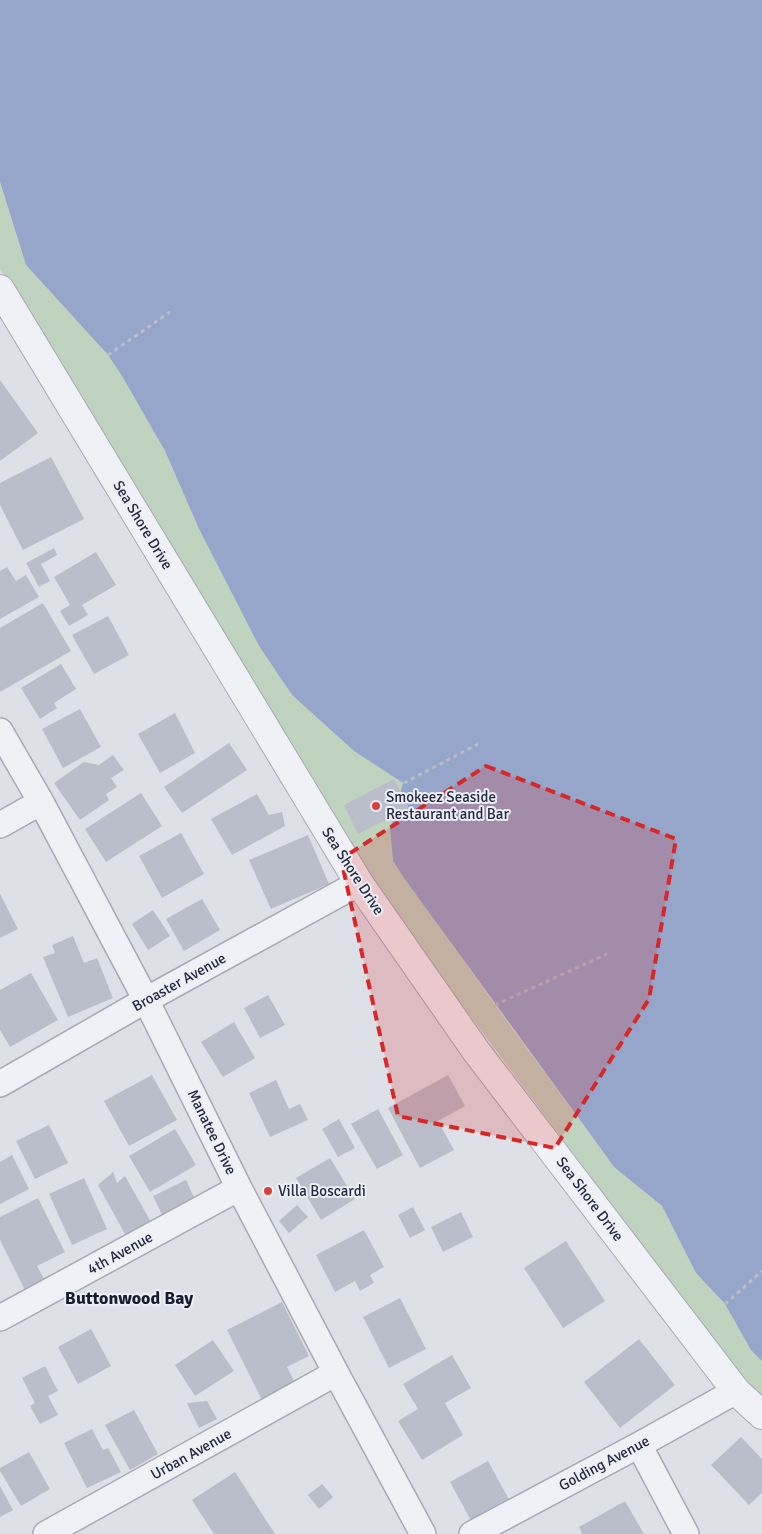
<svg xmlns="http://www.w3.org/2000/svg" width="762" height="1534" viewBox="0 0 762 1534" font-family="Signika,sans-serif">
<rect width="100%" height="100%" fill="#dee0e8"/>
<path fill="#bfd3be" d="M0 182 26 265 108 355 122 376 165 451 199 529 259 646 292 695 354 751 404 783 390 829 393 861 495 1005 614 1167 662 1206 696 1273 725 1304 751 1349 762 1361V1397L742 1380 366 876 0 269Z"/>
<path fill="#96a6cb" d="M0 0H762V1361L751 1350 725 1304 696 1273 662 1206 614 1167 404 878 393 861 390 829 403 783 354 751 292 695 259 646 199 529 165 451 122 376 108 355 26 265 0 182Z"/>
<path fill="#babecb" d="M0 380 38 433 0 461Z
M51 457 84 519 23 550 0 505V483Z
M54 548 57 555 41 564 50 581 39 587 26 563Z
M96 552 116 585 82 605 88 615 69 626 60 611 70 605 54 577Z
M7 567 16 581 26 575 39 597 0 619V571Z
M43 603 71 651 0 692V628Z
M108 616 129 655 94 674 72 635Z
M61 664 76 689 54 703 57 708 40 719 21 688Z
M80 709 101 747 63 768 42 729Z
M175 713 195 753 160 773 138 734Z
M229 743 247 770 182 813 164 787Z
M113 755 124 770 111 778 117 787 106 794 109 800 80 820 54 783 84 762 99 765Z
M394 779 409 808 358 834 344 805Z
M141 793 162 826 106 862 85 829Z
M257 794 269 815 282 812 285 826 232 855 211 819Z
M181 833 204 874 162 898 139 856Z
M308 835 329 884 271 909 249 860Z
M0 894 18 929 0 938Z
M202 899 220 930 184 951 166 919Z
M153 910 170 936 148 950 132 924Z
M73 936 84 963 97 958 113 998 68 1017 43 957 55 953 52 945Z
M31 973 58 1020 10 1047 0 1030V990Z
M268 995 285 1025 260 1038 244 1008Z
M234 1022 255 1058 223 1077 201 1042Z
M152 1075 177 1120 129 1146 104 1101Z
M448 1075 465 1106 438 1121 454 1150 420 1168 388 1108Z
M276 1080 289 1109 300 1104 308 1120 270 1137 249 1093Z
M378 1109 403 1155 377 1169 351 1124Z
M339 1119 355 1148 338 1157 322 1129Z
M49 1125 68 1163 35 1179 16 1141Z
M175 1129 196 1165 150 1192 129 1156Z
M12 1155 29 1189 0 1204V1162Z
M330 1158 355 1199 321 1220 296 1178Z
M113 1172 117 1183 125 1176 151 1222 126 1236 98 1185Z
M84 1178 107 1229 72 1245 49 1194Z
M186 1180 198 1206 165 1221 153 1196Z
M38 1198 65 1252 37 1266 49 1288 29 1298 0 1240V1217Z
M297 1205 308 1217 289 1233 279 1221Z
M413 1207 425 1230 410 1238 398 1215Z
M461 1212 473 1237 443 1252 431 1227Z
M364 1230 384 1267 370 1275 374 1283 360 1291 355 1281 335 1292 316 1255Z
M566 1241 605 1301 563 1328 524 1268Z
M400 1298 426 1349 389 1368 363 1317Z
M282 1302 309 1356 287 1367 297 1387 264 1404 227 1330Z
M91 1329 111 1366 78 1384 58 1347Z
M639 1339 675 1385 620 1428 584 1382Z
M213 1340 234 1371 195 1396 175 1365Z
M452 1355 471 1388 445 1403 463 1435 422 1460 398 1421 418 1409 403 1384Z
M45 1366 58 1391 48 1396 58 1415 40 1424 30 1406 35 1403 22 1378Z
M207 1401 217 1419 199 1428 187 1403Z
M134 1410 158 1454 130 1470 105 1425Z
M92 1429 103 1450 108 1448 121 1472 87 1488 64 1443Z
M741 1437 762 1459V1493L749 1505 711 1465Z
M29 1452 50 1489 21 1506 0 1471V1468Z
M488 1461 511 1503 473 1524 450 1482Z
M235 1472 275 1534H214L192 1500Z
M322 1484 333 1497 319 1509 308 1495Z
M0 1486 13 1510 0 1517Z
M625 1501 644 1534H582L579 1527Z"/>
<g fill="none" stroke-linecap="round" stroke-linejoin="round">
<g stroke="#a7a9b6" stroke-width="28">
<path id="minor" d="M0 731 41 802 146 1000 239 1188 336 1373 423 1534
M0 825 41 802
M0 1084 146 1000 359 883
M0 1318 239 1188
M639 1445 686 1534
M46 1534 336 1373
M472 1534 639 1445 736 1391"/>
</g>
<g stroke="#a7a9b6" stroke-width="30">
<path id="tertiary" d="M0 289 359 883 476 1051 736 1391 762 1415"/>
</g>
<path stroke="#bbbdc7" stroke-width="3" stroke-dasharray="4 4" stroke-linecap="butt" d="M108 355 170 312
M404 783 478 744
M495 1005 607 954
M725 1304 762 1271"/>
<use href="#minor" stroke="#f0f1f6" stroke-width="25"/>
<use href="#tertiary" stroke="#f0f1f6" stroke-width="28"/>
</g>
<path fill="#d62828" fill-opacity="0.2" stroke="#d62828" stroke-width="4" stroke-dasharray="10 6" stroke-linejoin="round" d="M486 766 676 839 649 999 555 1148 398 1116 341 859Z"/>
<g fill="#d6403a" stroke="#edeff6" stroke-width="2">
<circle cx="376" cy="806" r="5"/>
<circle cx="268" cy="1191" r="5"/>
</g>
<g text-anchor="middle" stroke-width="4" stroke-linejoin="round" paint-order="stroke">
<g font-size="15" fill="#262a40" stroke="#edeff6">
<text transform="translate(143 525) rotate(59)" y="5">Sea Shore Drive</text>
<text transform="translate(353 871) rotate(57)" y="5">Sea Shore Drive</text>
<text transform="translate(179 982) rotate(-29)" y="5">Broaster Avenue</text>
<text transform="translate(212 1132) rotate(64)" y="5">Manatee Drive</text>
<text transform="translate(590 1199) rotate(53)" y="5">Sea Shore Drive</text>
<text transform="translate(120 1253) rotate(-29)" y="5">4th Avenue</text>
<text transform="translate(191 1454) rotate(-29)" y="5">Urban Avenue</text>
<text transform="translate(604 1463) rotate(-28)" y="5">Golding Avenue</text>
</g>
<g font-size="15" fill="#262a40" stroke="#edeff6" text-anchor="start">
<text x="386" y="802">Smokeez Seaside<tspan x="386" dy="17">Restaurant and Bar</tspan></text>
<text x="278" y="1196">Villa Boscardi</text>
</g>
<g font-size="18" font-weight="bold" fill="#181c30" stroke="#edeff6">
<text x="129" y="1304">Buttonwood Bay</text>
</g>
</g>
</svg>
